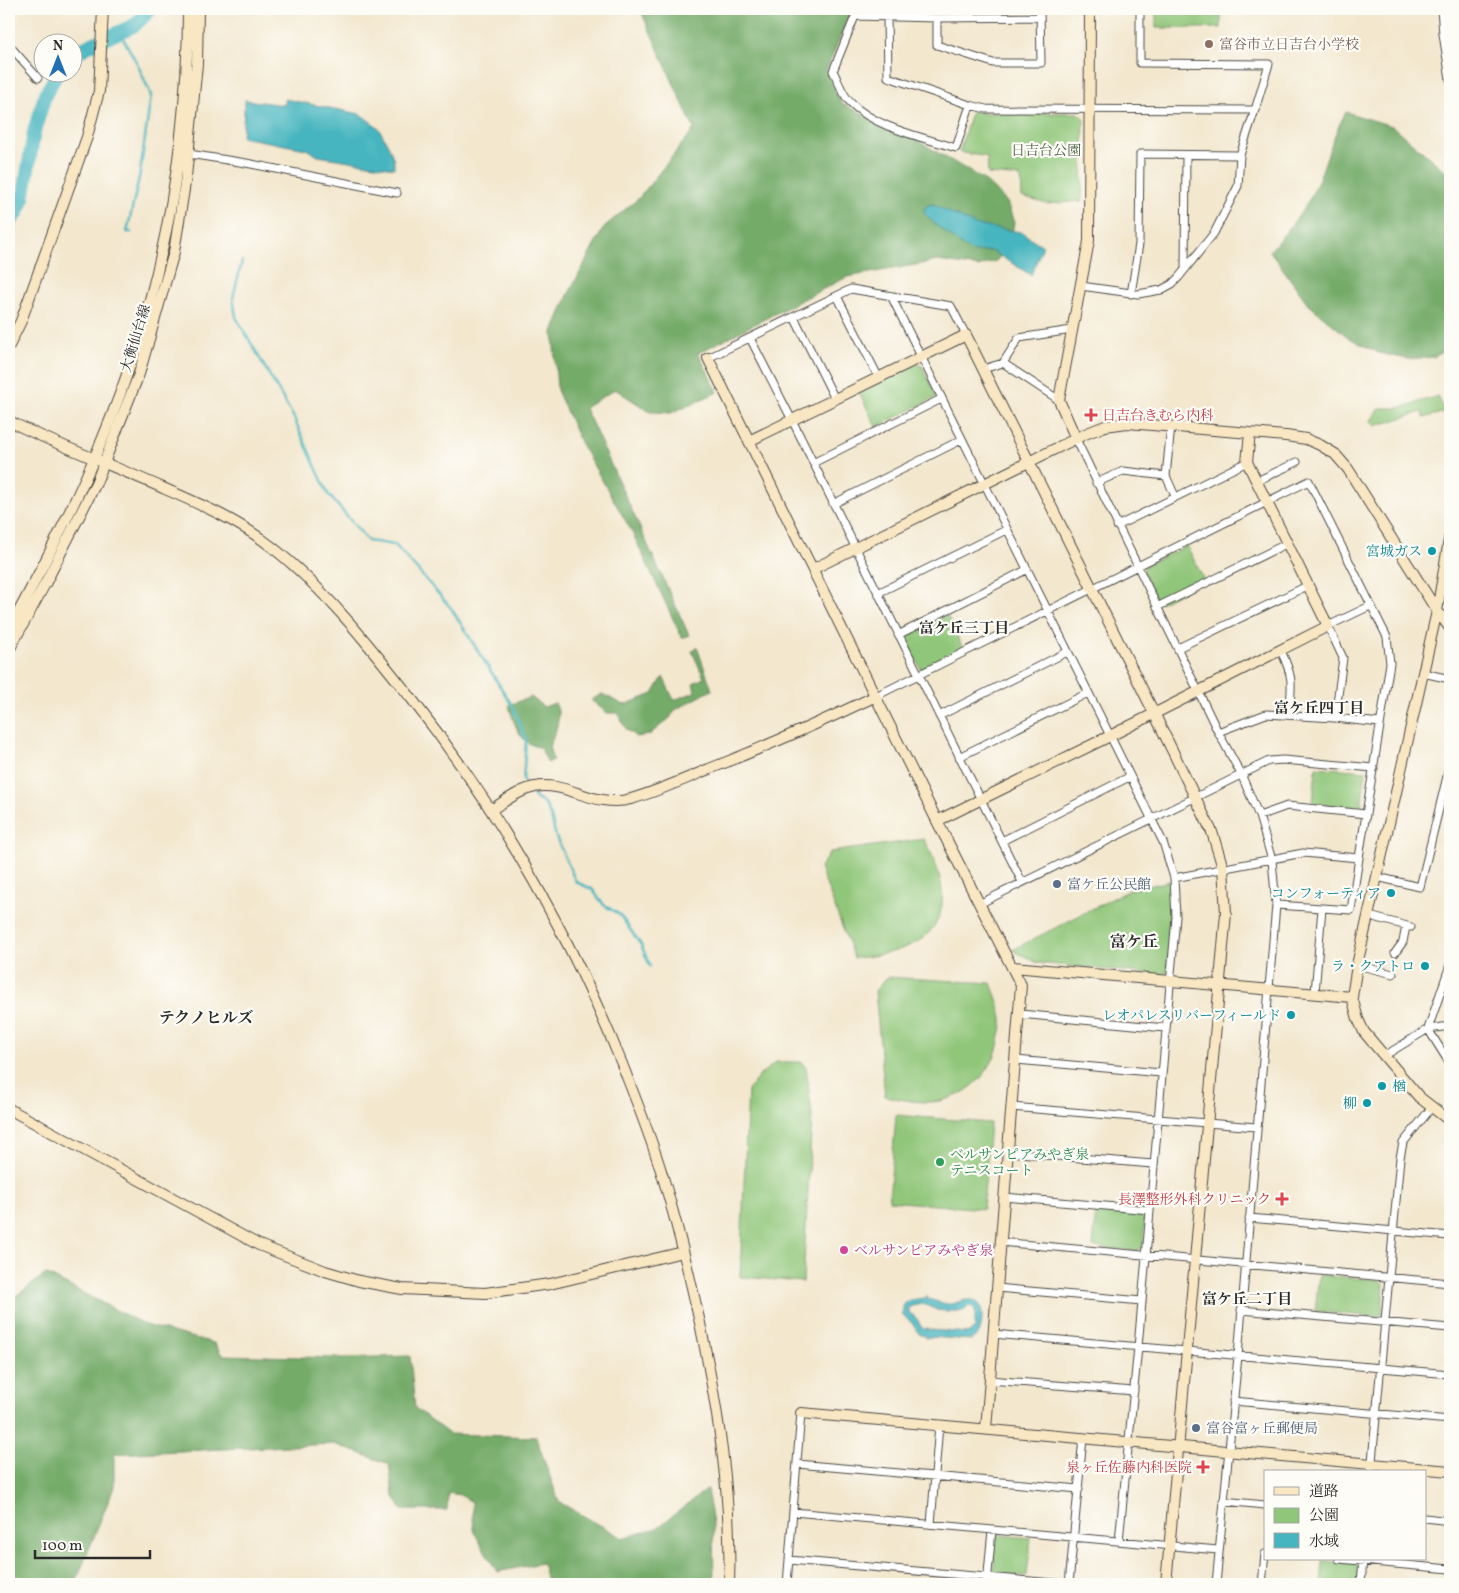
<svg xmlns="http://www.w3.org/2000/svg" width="1459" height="1593" viewBox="0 0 1459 1593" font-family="Vollkorn,'Noto Serif JP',serif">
<rect width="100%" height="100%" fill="#fdfcf7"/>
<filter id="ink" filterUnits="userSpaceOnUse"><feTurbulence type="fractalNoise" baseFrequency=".02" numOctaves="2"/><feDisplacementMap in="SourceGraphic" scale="10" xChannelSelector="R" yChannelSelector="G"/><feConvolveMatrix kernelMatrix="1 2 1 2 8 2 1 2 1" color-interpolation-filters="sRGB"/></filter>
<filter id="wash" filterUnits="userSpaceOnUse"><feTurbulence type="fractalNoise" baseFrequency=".0096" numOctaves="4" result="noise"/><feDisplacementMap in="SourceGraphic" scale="20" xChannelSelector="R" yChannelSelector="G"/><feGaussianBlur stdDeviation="1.12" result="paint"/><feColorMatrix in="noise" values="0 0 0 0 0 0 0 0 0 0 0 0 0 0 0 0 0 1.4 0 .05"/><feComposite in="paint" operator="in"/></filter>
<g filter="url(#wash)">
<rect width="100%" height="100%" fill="#f3e7ce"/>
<path fill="#90c679" stroke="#5e7852" d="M1156 9H1221V28H1156Z
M975 110 981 113H1079L1084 118 1082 201 1047 204 1022 197 1021 177 988 174 987 157 959 152 971 113Z
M917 364 922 366 936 395 933 399 876 427 859 392Z
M1438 396 1445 412 1424 418 1422 412 1375 426 1371 421 1376 412 1381 408H1399Z
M1187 546 1204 580 1162 602 1156 600 1143 571 1145 565Z
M947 615 964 650 921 669 904 639 906 634Z
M1316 767 1366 771 1361 808 1313 804Z
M924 839C965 915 936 952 854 958L820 868 830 852Z
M1170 881 1172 916 1168 972 1164 975 1038 963 1012 950 1129 890Z
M887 977 991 983C995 994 1001 1008 1002 1020 1003 1025 1001 1030 1000 1035 996 1068 973 1095 939 1101 921 1104 903 1100 885 1096L875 991Z
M776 1062H801L806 1067 812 1115 803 1282 740 1277 748 1090 761 1074Z
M896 1115 990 1123 983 1209 889 1201Z
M1096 1208 1145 1213 1143 1246 1137 1251 1093 1247Z
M1319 1275 1378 1280 1384 1284 1382 1314 1377 1317 1315 1311Z
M997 1535 1031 1538 1027 1576 993 1574Z
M1323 1561 1353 1563 1360 1567 1358 1584H1321Z"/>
<path fill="#74ab69" stroke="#506b4a" d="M640 9H852L826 71 842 104 915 139 984 180 1007 202 1014 223 1010 242 1004 253 996 261 978 267 938 261 847 277 698 353 718 392 671 413 650 412 615 389 585 408 689 635 682 638 632 532 580 442 557 390 553 332 568 295 604 227 639 198 694 129Z
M1346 112 1392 126 1450 175V348L1434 357 1407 359 1379 353 1349 338 1308 304 1270 251C1284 234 1299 218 1310 198 1325 171 1330 139 1346 112Z
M697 647 712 690 675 710 670 718 649 735 636 737 627 730 617 713H607L591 700 602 694 624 705 653 694 663 677 674 700 695 692 693 683 704 678 692 651Z
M531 697 544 707 555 703C563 717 555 733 549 747L553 760 548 763 540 747C520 746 513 721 509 705Z
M46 1274 145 1325 214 1343 222 1355 340 1358 410 1356 415 1408 449 1434 536 1437 559 1502 623 1538 657 1528 707 1489 713 1523 714 1584H548L542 1563 497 1572 474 1532 472 1502 460 1495 448 1493 447 1510H402L393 1495 389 1464 334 1444 114 1454V1487L75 1584H9V1301Z"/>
<path fill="#46b5bf" stroke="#387075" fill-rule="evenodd" d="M285 99 360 114 378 127 389 147 394 160V168L318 156 306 149 242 137 245 100 285 105Z
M933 204 975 225 1021 232 1043 246 1031 275 992 251 973 252 963 246 936 225 923 212 927 205Z
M927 1297H928L927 1299C934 1300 940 1303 947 1304 955 1305 959 1300 967 1300 986 1297 983 1323 979 1334L971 1340 930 1337 925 1338V1336L920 1335 911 1322 903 1316C900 1296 915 1301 927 1297ZM923 1304 937 1310 945 1311 947 1313 949 1311H961L969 1306 973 1307 975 1310V1328L969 1333 930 1330 928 1328H926L927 1330C920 1328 921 1325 917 1319 915 1316 911 1315 909 1312V1308L913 1306Z"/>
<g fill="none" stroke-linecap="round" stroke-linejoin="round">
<path stroke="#46b5bf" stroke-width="2.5" d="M120 33 137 63 151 95 140 173 127 232H131
M242 261 233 298 236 317 293 416 328 494 368 541 395 545 451 608 513 707 526 740 523 780 525 783
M532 794 535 798 545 804 551 817 556 837 576 882 592 889 604 905 620 915 641 945 650 966"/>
<path stroke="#46b5bf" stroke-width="14" d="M72 56 86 47 135 25 151 9
M9 224 18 212 23 200 34 132 45 95 58 72"/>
</g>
</g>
<g filter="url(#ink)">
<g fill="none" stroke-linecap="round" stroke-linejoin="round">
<g stroke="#494743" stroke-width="9">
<path id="street" d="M858 9 833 71C838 80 842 94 850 102 875 128 923 137 956 148L970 105 986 109 1255 110
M1441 9 1443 34 1450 79
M855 16 937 18V45L993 63H1041L1040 9
M887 17 888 77 970 105
M937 18 1040 17
M9 45 38 78
M189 154 246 163 397 193
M1185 269 1186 155
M1081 286 1138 294 1161 290 1172 284 1179 277 1214 233 1238 186 1240 155 1255 110 1269 64 1140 63V9
M1131 294 1139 244 1140 154 1240 155
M837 296 879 378
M891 296 1163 842 1174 878 1176 917 1138 1347 1119 1541
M794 317 835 399
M750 338 792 420 1022 882
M708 358 851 289 951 306 966 335
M1003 363 1059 400
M983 369 1003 363 1019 338 1072 330
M1171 426 1166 476 1175 496
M1076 439 1218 732 1241 774 1259 816 1272 860 1276 905 1238 1356 1216 1584
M813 463 941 399
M1257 481 1297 462
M1096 483 1123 471 1166 476
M833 504 961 440
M1117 526 1247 462
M878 593 1006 530
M1370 606 1328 626 1343 658 1335 718 1380 723
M1157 607 1288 543
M898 635 1026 570
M1178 648 1309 585
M1281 651C1294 678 1292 685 1289 714
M1423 673 1450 679
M876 696 1309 481 1387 637 1390 663 1359 858 1303 853 1174 878
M939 716 1067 652
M1218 732 1266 714 1335 718
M959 757 1088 693
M1259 816 1287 806 1366 814
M1002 841 1129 777
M1377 877 1420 887 1450 764
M979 904 1269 761 1283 760 1374 768
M1276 905 1322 908
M1369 916 1411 927
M1395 953 1403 942 1406 926
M1357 965 1393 974
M1315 993 1322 908 1351 910 1359 858
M1020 1014 1165 1028
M1428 1029 1450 965
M1428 1029 1450 1064
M1384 1056 1428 1029 1450 1026
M1016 1060 1161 1073
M1011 1107 1256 1127
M1008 1152 1153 1164
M1004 1197 1150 1210
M1249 1218 1450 1236
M1000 1242 1450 1283
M997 1288 1142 1301
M1241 1310 1450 1328
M993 1334 1450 1374
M989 1380 1134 1391
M1233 1401 1450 1420
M797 1464 1079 1489
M1371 1472 1400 1158 1403 1143 1432 1107
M1223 1501 1265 1505
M793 1512 1218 1550
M1425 1518 1450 1521
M931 1524 939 1425
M1339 1559 1450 1569
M789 1560 1066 1584
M787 1584 801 1413
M987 1584 992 1530
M1069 1584 1083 1438
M1262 1584 1265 1554
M1361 1584 1363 1559"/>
</g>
<g stroke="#494743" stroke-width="12">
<path id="secondary" d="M9 346 21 321 87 137 99 91 103 9
M708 358 937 821 1021 985 986 1429
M9 421C59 446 112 465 163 488 202 505 239 521 272 547 325 589 369 645 411 698 498 809 569 933 622 1064 636 1100 651 1137 662 1174 677 1223 689 1273 700 1323 718 1410 732 1496 729 1584
M1076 439 1059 400 1089 241 1090 9
M749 441 966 335 1154 713 1212 832 1223 868 1226 913 1166 1584
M1450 534 1437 611 1357 965 1352 997 1358 1019 1364 1032 1419 1097 1450 1121
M813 569 1085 434 1105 426 1127 423 1286 436 1306 439 1320 445 1335 454 1348 469 1437 611 1450 628
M9 630C42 568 75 505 102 440 159 303 188 157 188 9
M9 650 45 584 96 483 139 374 174 252 186 177 197 64 198 9
M491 810C504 802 519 790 535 787 565 780 595 809 631 799 658 791 683 780 709 769 765 747 821 722 876 696
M937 821 1110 736 1328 626 1247 462 1250 433
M1013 967 1352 997
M9 1109 259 1245 325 1271 359 1281 402 1289 485 1293 550 1284 683 1252
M801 1413 1450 1471"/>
</g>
<use href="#street" stroke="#fff" stroke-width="7"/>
<use href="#secondary" stroke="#f9e7c3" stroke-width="10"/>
</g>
</g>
<circle fill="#8d6e63" stroke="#fdfcf7" stroke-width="2" cx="1209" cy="44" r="5"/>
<g fill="#e0444e" stroke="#fdfcf7" stroke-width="2">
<path d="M1088.5 407.5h5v5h5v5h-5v5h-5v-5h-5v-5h5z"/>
<path d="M1279.5 1191.5h5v5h5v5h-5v5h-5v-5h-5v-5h5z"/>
<path d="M1200.5 1459.5h5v5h5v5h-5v5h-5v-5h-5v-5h5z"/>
</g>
<g fill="#0f9aa8" stroke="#fdfcf7" stroke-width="2">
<circle cx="1432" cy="551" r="5"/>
<circle cx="1391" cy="893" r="5"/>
<circle cx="1425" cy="966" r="5"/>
<circle cx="1291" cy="1015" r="5"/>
<circle cx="1382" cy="1086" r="5"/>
<circle cx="1367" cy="1103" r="5"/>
</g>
<g fill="#5c6f8a" stroke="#fdfcf7" stroke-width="2">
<circle cx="1057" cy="884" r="5"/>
<circle cx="1196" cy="1428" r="5"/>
</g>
<circle fill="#2e9e5b" stroke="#fdfcf7" stroke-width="2" cx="940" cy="1162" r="5"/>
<circle fill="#d1479c" stroke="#fdfcf7" stroke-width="2" cx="844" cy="1250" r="5"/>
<g text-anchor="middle" stroke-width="4.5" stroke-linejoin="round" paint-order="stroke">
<g font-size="14" fill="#785e54" stroke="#fdfcf7" text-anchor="start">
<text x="1219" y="49">富谷市立日吉台小学校</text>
</g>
<g font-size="14" fill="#4e6146" stroke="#fdfcf7">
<text x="1046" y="155">日吉台公園</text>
</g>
<g font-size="14" fill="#2b2b2b" stroke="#fdfcf7">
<text transform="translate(135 338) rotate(-73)" y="5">大衡仙台線</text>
</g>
<g font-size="14" fill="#be3a42" stroke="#fdfcf7" text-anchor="end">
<text x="1102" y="420" text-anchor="start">日吉台きむら内科</text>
<text x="1271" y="1204">長澤整形外科クリニック</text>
<text x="1192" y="1472">泉ヶ丘佐藤内科医院</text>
</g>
<g font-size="14" fill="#0d838f" stroke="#fdfcf7" text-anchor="end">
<text x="1422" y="556">宮城ガス</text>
<text x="1381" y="898">コンフォーティア</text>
<text x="1415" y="971">ラ・クアトロ</text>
<text x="1281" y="1020">レオパレスリバーフィールド</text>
<text x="1392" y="1091" text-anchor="start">楢</text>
<text x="1357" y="1108">柳</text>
</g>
<g font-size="14" fill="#4e5e75" stroke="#fdfcf7" text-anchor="start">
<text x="1067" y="889">富ケ丘公民館</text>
<text x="1206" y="1433">富谷富ヶ丘郵便局</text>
</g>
<g font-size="14" fill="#27864d" stroke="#fdfcf7" text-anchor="start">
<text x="950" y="1159">ベルサンピアみやぎ泉<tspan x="950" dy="16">テニスコート</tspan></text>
</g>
<g font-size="14" fill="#b23c85" stroke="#fdfcf7" text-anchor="start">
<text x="854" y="1255">ベルサンピアみやぎ泉</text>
</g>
<g font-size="15" font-weight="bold" fill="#2b2b2b" stroke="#fdfcf7">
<text x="964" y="633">富ケ丘三丁目</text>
<text x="1319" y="713">富ケ丘四丁目</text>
<text x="1247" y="1304">富ケ丘二丁目</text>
</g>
<g font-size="16" font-weight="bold" fill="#2b2b2b" stroke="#fdfcf7">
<text x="1134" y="947">富ケ丘</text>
<text x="206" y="1023">テクノヒルズ</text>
</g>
</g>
<rect width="1459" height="1593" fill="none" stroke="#fdfcf7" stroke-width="30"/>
<rect x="1264" y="1470" width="162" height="90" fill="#fdfcf7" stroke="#a9a8a5"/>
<rect x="1274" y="1487" width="25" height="8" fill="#f9e7c3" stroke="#a9a8a5"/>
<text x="1309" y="1496" font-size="15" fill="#2b2b2b">道路</text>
<rect x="1274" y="1508" width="25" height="15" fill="#90c679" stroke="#a9a8a5"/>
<text x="1309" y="1520" font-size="15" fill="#2b2b2b">公園</text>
<rect x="1274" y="1533" width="25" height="15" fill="#46b5bf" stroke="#a9a8a5"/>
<text x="1309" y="1546" font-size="15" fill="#2b2b2b">水域</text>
<g transform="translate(58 58)"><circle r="24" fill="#fdfcf7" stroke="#a9a8a5"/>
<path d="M0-4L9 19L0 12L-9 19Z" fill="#1f6fb2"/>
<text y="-8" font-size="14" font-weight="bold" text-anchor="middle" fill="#2b2b2b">N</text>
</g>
<path d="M35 1550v8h115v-8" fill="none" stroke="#2b2b2b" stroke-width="2.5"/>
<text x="42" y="1550" font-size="15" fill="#2b2b2b" stroke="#fdfcf7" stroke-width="4" paint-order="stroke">100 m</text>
</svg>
